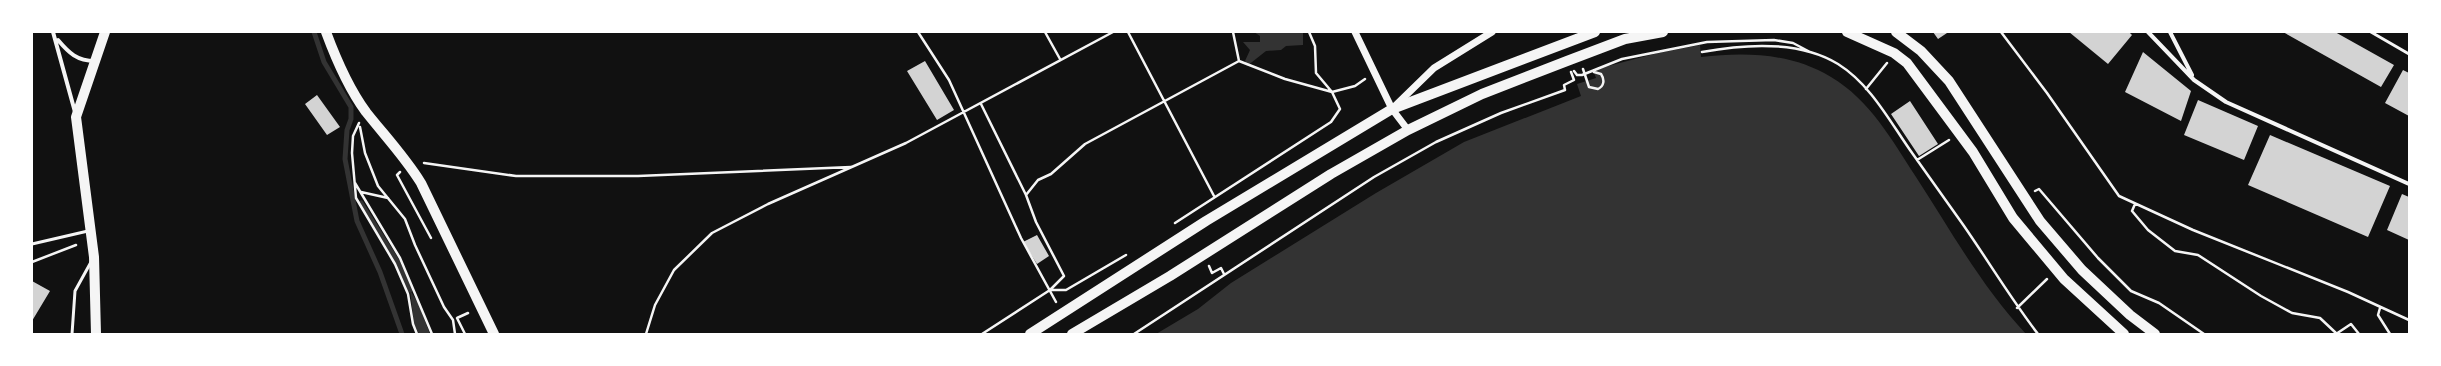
<svg xmlns="http://www.w3.org/2000/svg" width="2441" height="366" viewBox="0 0 2441 366" font-family="'Golos Text',sans-serif">
<rect width="100%" height="100%" fill="#111"/>
<path fill="#333" d="M1254 32H1303V45L1286 46 1281 50 1266 51 1247 66 1245 61 1250 50 1243 42H1260V36Z
M1700 45 1701 57C1746 52 1791 53 1831 77 1870 100 1892 140 1916 177 1951 231 1982 287 2026 334H1156L1198 309 1231 283 1376 193 1464 142 1581 96 1577 84 1596 78 1593 70 1658 53Z
M410 290 418 303 430 334H419L414 324Z"/>
<g fill="none" stroke-linecap="round" stroke-linejoin="round">
<path stroke="#333" stroke-width="5" d="M314 32 324 62 351 107V119L347 130 345 159 357 221 380 272 402 334
M361 203 397 261 410 290"/>
</g>
<path fill="#d3d3d3" d="M1933 32H1947V33L1938 39Z
M2069 32H2129L2132 35 2108 64Z
M2283 32H2335L2394 65 2381 87Z
M2143 52 2191 91 2181 121 2125 92Z
M925 61 954 110 937 120 907 71Z
M2403 70 2409 73V116L2385 103Z
M317 95 340 127 327 135 305 104Z
M2198 100 2258 126 2244 160 2184 135Z
M1910 101 1938 144 1919 156 1891 114Z
M2270 135 2390 186 2368 237 2248 185Z
M2402 194 2409 197V240L2387 230Z
M1037 235 1049 256 1037 264 1023 242Z
M32 281 50 291 32 321Z"/>
<g fill="none" stroke-linecap="round" stroke-linejoin="round">
<path stroke="#f5f5f5" stroke-width="2.5" d="M918 32 949 80 1021 238 1056 302
M1045 32 1060 59
M1128 32 1214 196
M1309 32 1315 46 1316 73 1332 92 1355 86 1365 79
M2001 32 2047 93 2119 196 2193 230 2348 292 2409 320
M1702 52C1745 44 1799 40 1838 64 1870 84 1889 120 1910 150 1928 175 1946 201 1964 226 1989 262 2011 299 2038 334
M1583 69 1589 87 1598 89C1604 86 1605 80 1601 74L1594 72
M1574 71 1577 75H1582L1622 59 1707 42 1774 40 1793 43 1810 52
M1866 89 1887 63
M981 104 1026 195
M359 123 353 136 352 153 356 198 395 264 408 294 413 324 417 334
M360 127 365 153 378 186 405 219 415 245 444 307 453 320 455 334
M1917 160 1949 140
M424 163 516 176H638L851 167
M400 172 397 175 431 238
M355 183 400 258 432 334
M2035 191 2039 189 2098 258 2131 291 2159 303 2204 334
M361 192 388 198
M2135 204 2132 211 2148 230 2175 251 2198 255 2261 296 2292 313 2320 318 2337 334
M1175 223 1331 122 1340 109 1332 92 1285 79 1239 61 1233 32
M32 262 76 245
M1209 266 1212 273 1221 268 1224 274
M1050 290H1066L1126 255
M2017 308 2047 279
M2380 308 2378 315 2390 334
M465 334 457 318 468 313
M646 334 655 305 674 270 712 233 768 204 906 143 1113 32
M982 334 1050 290 1064 276 1036 222 1026 195 1038 180 1051 174 1085 144 1239 61
M1134 334 1374 177 1436 142 1501 113 1565 90 1564 85 1574 80 1571 72
M2336 334 2351 324 2359 334"/>
<path stroke="#f5f5f5" stroke-width="3" d="M2371 32 2409 54
M32 244 88 231
M72 334 75 291 91 262"/>
<path stroke="#f5f5f5" stroke-width="4" d="M53 32 75 112
M2148 32 2194 80 2226 102 2409 184
M2170 32 2192 75
M58 40C69 53 77 61 95 61"/>
<path stroke="#f5f5f5" stroke-width="7" d="M1355 32 1392 109 1408 130
M1395 106 1434 68 1492 32"/>
<path stroke="#f5f5f5" stroke-width="10" d="M326 32C336 59 349 89 366 112 385 136 405 157 421 183L494 334
M1847 32 1894 53 1907 63 1973 152 2013 218 2064 279 2124 334
M1896 32 1921 51 1949 81 2040 221 2082 270 2130 315 2155 334
M96 334 94 257 76 117 105 32
M1030 334 1206 221 1392 109 1595 32
M1072 334 1170 276 1331 174 1408 130 1482 94 1567 61 1625 39 1663 32"/>
</g>
<rect width="2441" height="366" fill="none" stroke="#ffffff" stroke-width="66"/>
</svg>
